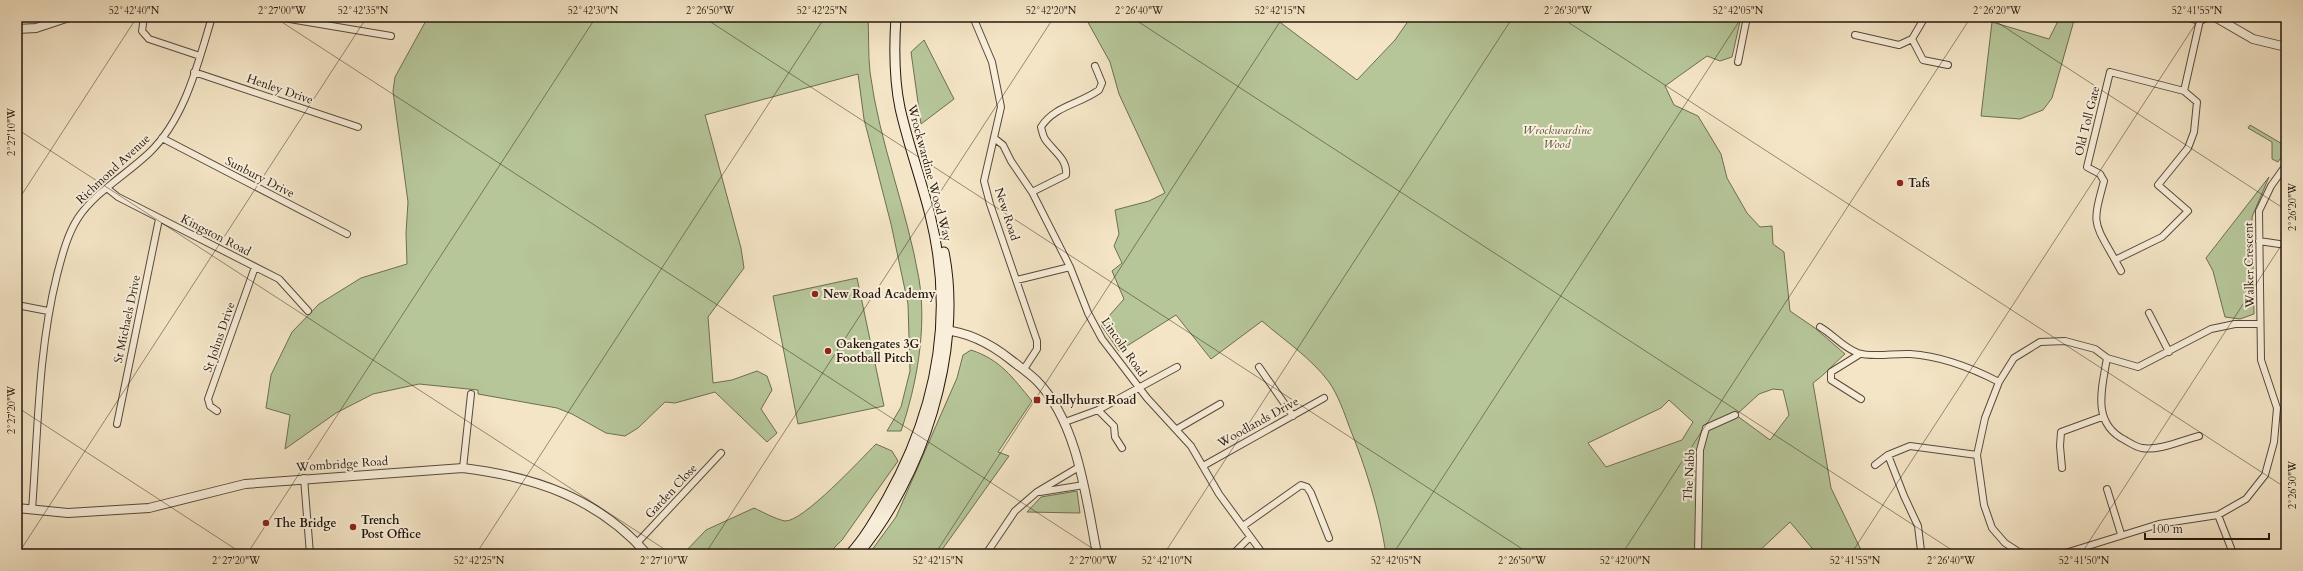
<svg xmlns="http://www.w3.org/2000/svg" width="2303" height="571" viewBox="0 0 2303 571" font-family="Cardo,serif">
<rect width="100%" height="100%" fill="#f4e5c6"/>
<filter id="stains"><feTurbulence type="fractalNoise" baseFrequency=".005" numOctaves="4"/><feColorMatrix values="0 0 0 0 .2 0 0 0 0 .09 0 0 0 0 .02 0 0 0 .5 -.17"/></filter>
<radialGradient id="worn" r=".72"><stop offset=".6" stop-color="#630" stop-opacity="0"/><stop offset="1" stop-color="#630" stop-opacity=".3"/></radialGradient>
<path fill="#b6c699" stroke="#6d6e53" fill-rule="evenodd" d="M428 17H868C869 35 868 54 870 72 879 142 907 209 919 279 927 328 917 384 901 431H887L901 407 910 371 908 304 891 224 864 119 858 74 705 115 741 248 744 268 708 317 713 383 732 380 757 371 767 376 772 390 761 409 777 433 767 442 715 392 675 403 665 402 638 428 625 436 606 433 572 414 557 408 478 394V390L419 384 373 394 336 413 285 449 290 415 266 408 271 375 292 332 319 304 361 278 407 264 406 233 408 202 393 91 395 77Z
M1085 17H1273L1357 80 1395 40 1411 17H1741L1732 57 1720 61 1707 56 1665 86 1674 105 1698 116 1721 154 1727 178 1747 213 1760 227 1772 226 1773 244 1784 252 1790 311 1815 328 1845 354C1834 363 1825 375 1813 383L1831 488 1863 554H1817L1790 522 1756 554H1386C1379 509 1366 468 1349 426 1344 412 1338 395 1329 382 1311 358 1284 340 1262 321L1211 359 1176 315 1119 351 1101 325 1124 299 1112 271 1122 263 1114 246 1119 234 1115 210 1149 201 1165 193 1119 94 1110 62ZM1773 389 1783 390 1789 415 1770 440 1736 415 1759 394ZM1669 400 1693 422 1682 440 1606 467 1588 443 1661 408Z
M2060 17H2075L2052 98 2043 110 2020 119 1981 116 1992 22 2049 39Z
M924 40 954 99 921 124 911 52Z
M2250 125 2284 145V153L2278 162 2272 159V142L2248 128Z
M2269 177 2252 217 2254 314 2240 319 2225 317 2213 271 2206 258Z
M857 278 884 406 798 424 773 296Z
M971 350C1001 360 1012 377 1032 401L998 452 1009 456 939 554H869L896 517 957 378 963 355Z
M876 444 892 451 898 461 842 540 828 554H683L706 530 754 508C763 512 775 519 785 521 803 522 861 459 876 444Z
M1077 491 1080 513 1027 512 1041 497Z"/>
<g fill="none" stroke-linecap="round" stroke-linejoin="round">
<g stroke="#584a3b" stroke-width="8">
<path id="minor" d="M144 17 142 31 149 39 200 56
M278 17 391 36
M973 17 992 62 1001 107 984 181 990 204 1037 341V349L1024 369
M1855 35 1899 45 1912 39 1925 17
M1912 39 1923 60 1948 65
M1738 62 1747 17
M194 72 358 127
M162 138 347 234
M994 138 1003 145 1011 161 1032 192 1070 267 1088 313 1102 339 1147 398 1191 446 1219 494 1263 554
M108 189 118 197 279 279 308 311
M1032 192 1066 175C1068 159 1053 151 1045 139 1043 136 1042 131 1041 127 1054 106 1080 104 1099 90L1102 83 1095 66
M2259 241 2286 245
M2115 260C2093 221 2092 225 2104 181L2100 174 2087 167 2110 72 2184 91
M2121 271 2115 260 2162 237 2188 211 2158 185 2188 148 2194 132 2197 102 2184 91 2200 20
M1017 280 1070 267
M17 305 48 311
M2149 313 2169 352
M1820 327C1834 335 1842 347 1858 353 1873 358 1894 353 1910 354 1941 356 1972 368 1999 382
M1860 354 1831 372V380L1861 399
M2107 358C2102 388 2091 423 2125 440 2130 443 2136 447 2142 448 2159 451 2183 440 2199 436
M1259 367 1293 416
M1098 410 1114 426 1115 437 1122 448
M217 411 210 406 208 399 255 267
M1065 422 1098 410 1177 367
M117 424 159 219
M1177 429 1220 404
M1875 465 1888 455
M1203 466 1324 398
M463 468 471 394
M2062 468 2060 446 2061 432 2102 417
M304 478 310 554
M2107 489 2121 534
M1040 492 1084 485
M32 510C38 432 38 351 57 275 62 256 67 235 78 218 95 192 126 175 149 153 185 119 198 63 212 17
M2218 515 2231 548
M1243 526 1301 485 1307 487 1311 493 1329 538
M637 543 721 453
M1921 551 1918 526 1904 496 1888 455 1910 446 1977 455
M986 554 1015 511 1037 492 1079 467
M1233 554 1250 537
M1698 554 1700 450 1706 428 1735 415
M2027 554 2019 552 2005 543 1992 528 1984 505 1977 455 1985 418 1999 382 2014 358 2040 342 2065 341 2095 349 2107 358 2138 367 2211 329 2235 324H2260
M2062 554 2159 524 2218 515 2246 499 2265 475 2274 442 2277 408 2261 360 2259 211 2271 186 2286 165"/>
</g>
<g stroke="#584a3b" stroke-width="10">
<path id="tertiary" d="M2189 17 2200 20 2206 17
M2215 17 2253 39 2286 47
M17 29 36 28 69 17
M943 330C969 332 991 344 1011 360 1020 367 1029 373 1037 381 1078 423 1086 498 1097 554
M17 508 68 513 149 508 245 484 463 468C535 477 598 498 647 554"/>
</g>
<g stroke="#24170d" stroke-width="11">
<path id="secondary" d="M850 554C865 538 876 518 887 499 937 410 955 314 930 215 921 179 908 144 900 108 894 79 894 47 896 17
M858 554C922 478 964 351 944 252"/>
</g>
<use href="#minor" stroke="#f8eeda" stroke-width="6"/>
<use href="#tertiary" stroke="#f8eeda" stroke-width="8"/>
<use href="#secondary" stroke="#f8eeda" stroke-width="9"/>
</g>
<path fill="none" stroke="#24170d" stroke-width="1" stroke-opacity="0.45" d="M274 17 1101 554M703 17 1530 554M1131 17 1958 554M1560 17 2286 488M1989 17 2286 210M17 129 672 554M17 202 137 17M17 407 243 554M18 554 367 17M247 554 596 17M476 554 825 17M705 554 1054 17M935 554 1283 17M1164 554 1513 17M1393 554 1742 17M1622 554 1971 17M1851 554 2200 17M2081 554 2286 238"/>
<g fill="#8f2418" stroke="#f8eeda" stroke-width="1.5">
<circle cx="1900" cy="183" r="4"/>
<circle cx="815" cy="294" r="4"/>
<circle cx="828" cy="351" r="4"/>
<rect x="1033" y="396" width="8" height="8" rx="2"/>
<circle cx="266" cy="523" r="4"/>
<circle cx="353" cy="527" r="4"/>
</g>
<g text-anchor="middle" stroke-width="4" stroke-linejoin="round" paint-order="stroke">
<g font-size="12" fill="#24170d" stroke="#f8eeda">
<text transform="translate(280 89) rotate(19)" y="4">Henley Drive</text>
<text transform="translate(2087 121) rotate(-76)" y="4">Old Toll Gate</text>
<text transform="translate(113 169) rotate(-43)" y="4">Richmond Avenue</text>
<text transform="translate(930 173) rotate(75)" y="4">Wrockwardine Wood Way</text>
<text transform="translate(260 177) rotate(27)" y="4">Sunbury Drive</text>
<text transform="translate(1007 214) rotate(72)" y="4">New Road</text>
<text transform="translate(216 235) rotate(27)" y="4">Kingston Road</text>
<text transform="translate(2249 265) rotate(-91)" y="4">Walker Crescent</text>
<text transform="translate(127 319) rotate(-78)" y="4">St Michaels Drive</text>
<text transform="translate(219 337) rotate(-71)" y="4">St Johns Drive</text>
<text transform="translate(1124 347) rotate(55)" y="4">Lincoln Road</text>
<text transform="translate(1258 422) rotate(-29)" y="4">Woodlands Drive</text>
<text transform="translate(342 464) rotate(-4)" y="4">Wombridge Road</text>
<text transform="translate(1689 475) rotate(-87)" y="4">The Nabb</text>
<text transform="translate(671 491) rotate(-47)" y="4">Garden Close</text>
</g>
<g font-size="12" font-style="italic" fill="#57543e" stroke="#f8eeda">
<text x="1557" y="134">Wrockwardine<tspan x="1557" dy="14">Wood</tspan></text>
</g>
<g font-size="12" font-weight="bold" fill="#24170d" stroke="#f8eeda" text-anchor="start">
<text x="1908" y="187">Tafs</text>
<text x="823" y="298">New Road Academy</text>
<text x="836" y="348">Oakengates 3G<tspan x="836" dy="14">Football Pitch</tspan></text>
<text x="1045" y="404">Hollyhurst Road</text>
<text x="361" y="524">Trench<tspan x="361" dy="14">Post Office</tspan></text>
<text x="274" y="527">The Bridge</text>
</g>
</g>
<rect width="2303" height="571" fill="none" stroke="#f4e5c6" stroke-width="44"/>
<path d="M2145 533v6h124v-6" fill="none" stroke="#24170d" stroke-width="2"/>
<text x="2151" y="533" font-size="12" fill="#24170d" stroke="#f8eeda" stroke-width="3" paint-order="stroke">100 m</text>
<rect x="22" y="22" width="2259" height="527" fill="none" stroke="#24170d" stroke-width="1.5"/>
<g font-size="10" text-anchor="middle" fill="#24170d">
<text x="134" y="14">52°42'40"N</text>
<text x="282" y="14">2°27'00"W</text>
<text x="363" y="14">52°42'35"N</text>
<text x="593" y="14">52°42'30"N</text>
<text x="710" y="14">2°26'50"W</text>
<text x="822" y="14">52°42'25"N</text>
<text x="1051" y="14">52°42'20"N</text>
<text x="1139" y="14">2°26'40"W</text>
<text x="1280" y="14">52°42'15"N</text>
<text x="1568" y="14">2°26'30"W</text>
<text x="1738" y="14">52°42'05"N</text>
<text x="1997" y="14">2°26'20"W</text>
<text x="2197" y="14">52°41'55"N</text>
<text transform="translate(11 132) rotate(-90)" y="4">2°27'10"W</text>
<text transform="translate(2292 207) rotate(-90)" y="4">2°26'20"W</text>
<text transform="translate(11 410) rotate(-90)" y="4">2°27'20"W</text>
<text transform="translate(2292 485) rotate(-90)" y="4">2°26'30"W</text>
<text x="236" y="564">2°27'20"W</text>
<text x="479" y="564">52°42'25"N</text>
<text x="664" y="564">2°27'10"W</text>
<text x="938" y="564">52°42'15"N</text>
<text x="1093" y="564">2°27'00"W</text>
<text x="1167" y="564">52°42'10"N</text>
<text x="1396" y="564">52°42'05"N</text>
<text x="1522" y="564">2°26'50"W</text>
<text x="1625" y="564">52°42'00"N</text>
<text x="1855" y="564">52°41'55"N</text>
<text x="1951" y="564">2°26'40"W</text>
<text x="2084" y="564">52°41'50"N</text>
</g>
<rect width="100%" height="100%" filter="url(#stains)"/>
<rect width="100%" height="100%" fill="url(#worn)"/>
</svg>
